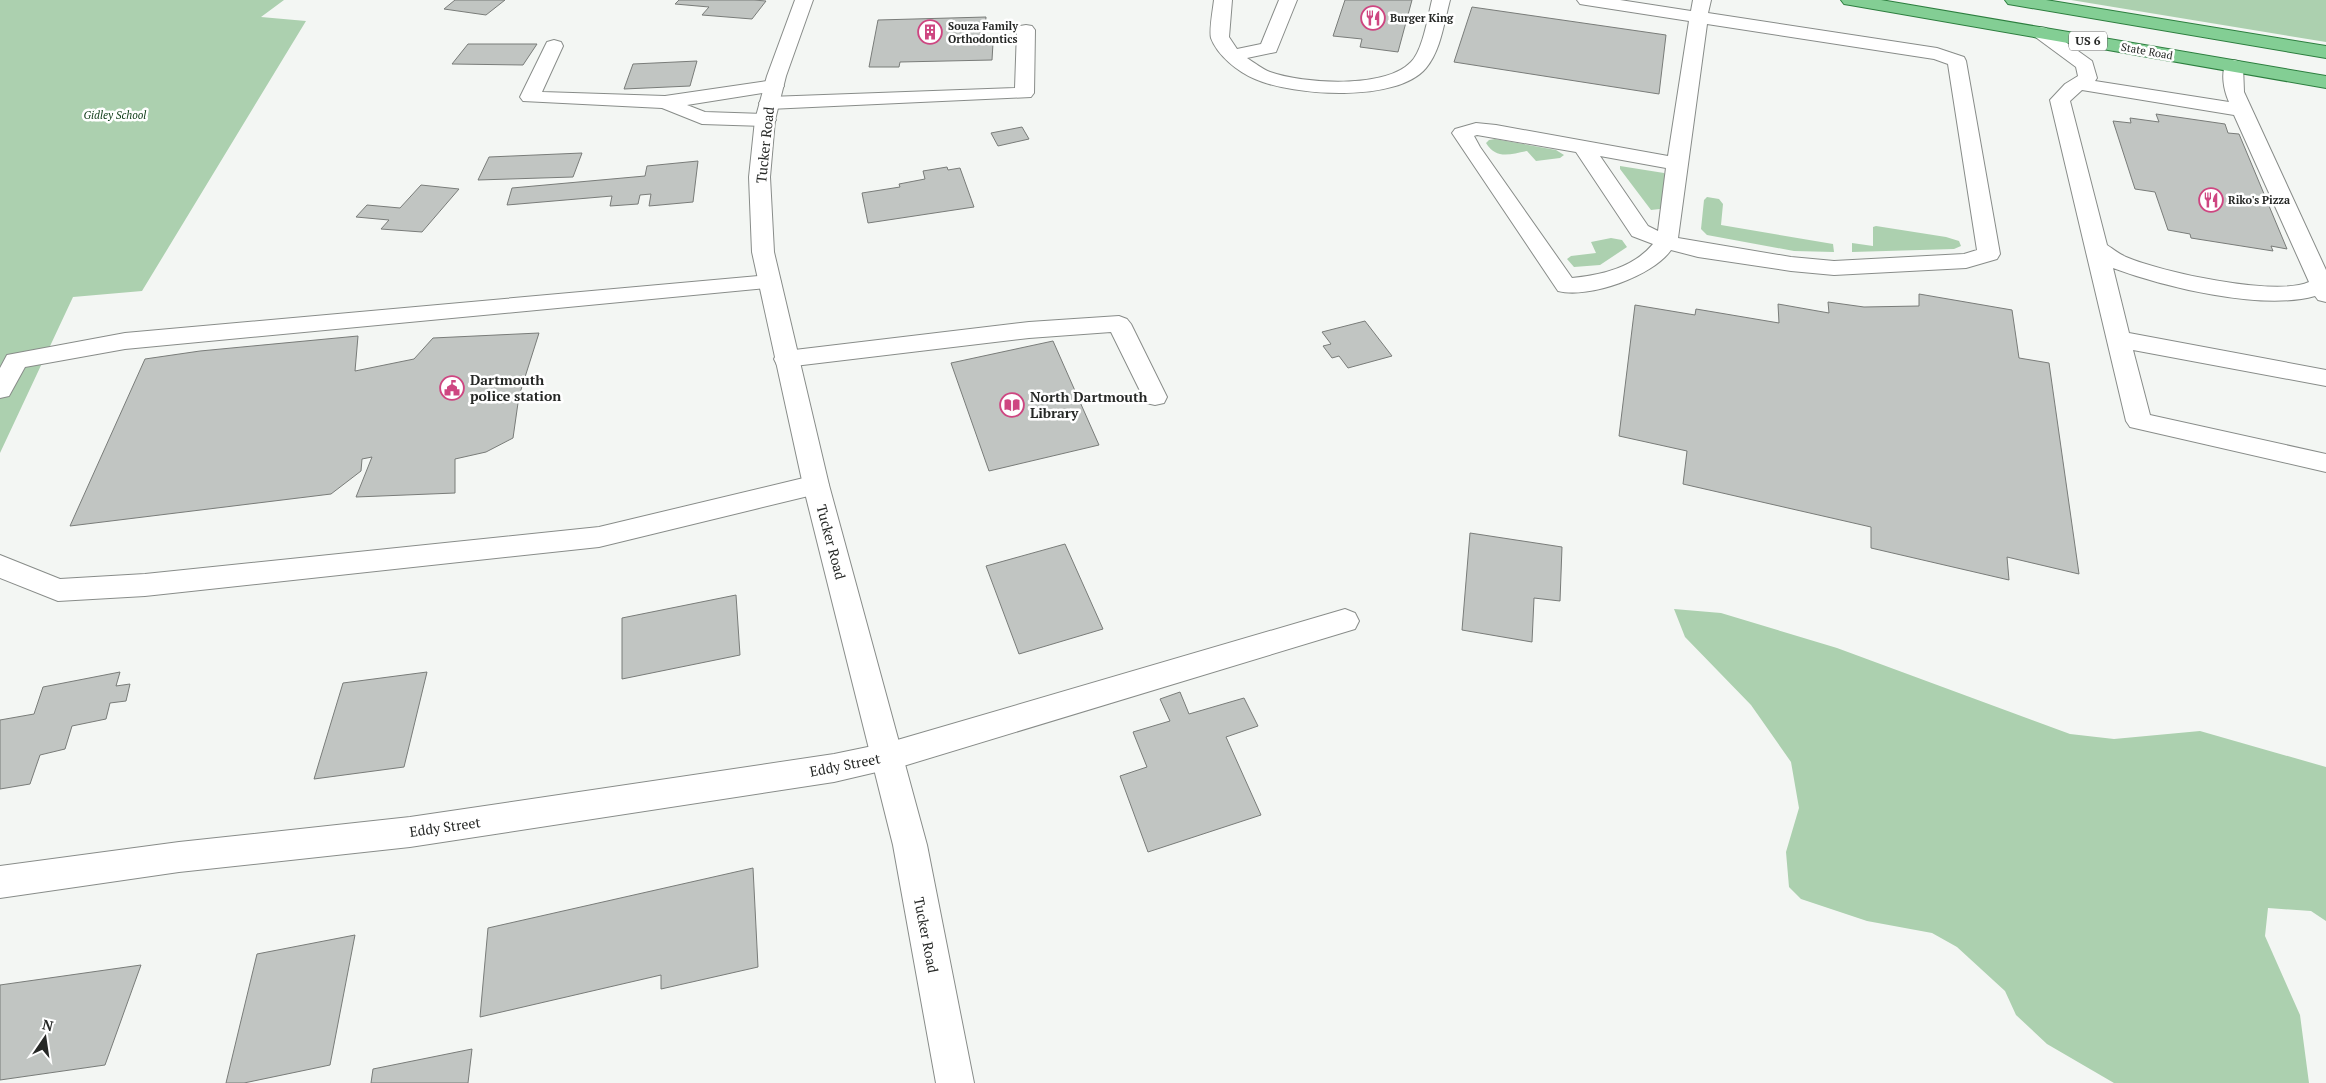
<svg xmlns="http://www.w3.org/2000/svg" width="2326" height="1083" viewBox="0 0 2326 1083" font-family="'PT Serif',serif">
<rect width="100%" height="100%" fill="#f3f6f3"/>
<path fill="#acd0af" d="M0 0H284L261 17 306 21 142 291 73 297 0 453Z
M2071 0H2326V42Z
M1495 139 1556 150 1564 155 1560 158 1536 161 1527 151C1511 154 1496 160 1486 143L1489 140Z
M1620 166 1664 173 1666 175 1662 207 1660 209 1651 210 1620 169Z
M1707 197 1719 199 1723 204 1721 225 1833 244 1834 252 1794 251 1707 235 1701 229 1704 200Z
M1876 226 1946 237 1959 241 1961 246 1954 249 1852 252V243L1873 246V227Z
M1611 238 1622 240 1627 247 1600 265 1574 267 1567 259 1571 256 1596 253 1591 242Z
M1674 609 1721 613 1837 648 2070 734 2114 739 2200 731 2326 767V921L2311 911 2268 908 2265 936 2300 1015 2309 1083H2114L2047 1044 2016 1015 2005 991 1957 947 1932 933 1867 921 1801 899 1789 887 1786 852 1799 808 1791 762 1751 705 1685 637Z"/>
<path fill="#c1c5c2" stroke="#797c79" d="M455 0H505L486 15 444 9Z
M679 0H754L766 1 752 19 702 15 709 7 675 4Z
M1345 0H1412L1398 52 1360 47 1362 39 1333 36Z
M1472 7 1666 35 1659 94 1454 62Z
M986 17 984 43H993L992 60 900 62 899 67H869L878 20Z
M468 44H537L523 65 452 64Z
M697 61 690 86 624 89 633 64Z
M2156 114 2225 124 2228 133 2239 134 2287 249 2271 246 2273 251 2191 238 2190 234 2168 230 2155 192 2135 189 2113 121 2131 123 2130 118 2159 122Z
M1022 127 1029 139 998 146 991 133Z
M582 153 573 177 478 180 489 157Z
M698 161 693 202 649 206 651 194 640 195 638 204 610 206 612 196 507 205 512 188 645 176 647 166Z
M947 167 948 170 960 168 974 207 868 223 862 193 900 187 899 184 925 179 923 171Z
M421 185 459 189 422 232 381 229 389 220 356 217 367 205 400 208Z
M1919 294 2012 310 2019 358 2049 363 2079 574 2007 557 2009 580 1871 548V527L1683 484 1687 451 1619 436 1635 305 1695 315 1696 309 1779 323 1778 304 1829 313 1828 302 1864 307 1919 306Z
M1365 321 1392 356 1348 368 1339 356 1332 358 1323 346 1331 344 1322 332Z
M539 333 519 396 513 438 486 452 455 459V493L356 497 372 457 362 459 361 471 331 494 70 526 145 359 200 351 358 336 355 371 414 359 433 338Z
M1053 341 1099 445 989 471 951 363Z
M1470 533 1562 547 1560 601 1534 598 1532 642 1462 630Z
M1065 544 1103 629 1019 654 986 566Z
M736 595 740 655 622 679V618Z
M120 672 116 686 130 684 126 701 110 703 106 719 72 726 65 749 40 755 30 784 0 789V720L34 714 43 687Z
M427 672 404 767 314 779 343 683Z
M1180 692 1189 714 1244 698 1258 726 1226 737 1261 815 1148 852 1120 776 1147 767 1133 732 1170 721 1160 699Z
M753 868 758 967 661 989V975L480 1017 488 928Z
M355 935 330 1065 244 1083H226L257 954Z
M141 965 105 1065 0 1080V985Z
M472 1049 468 1083H371L373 1069Z"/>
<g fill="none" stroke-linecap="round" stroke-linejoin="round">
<g stroke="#888c89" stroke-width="2">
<path id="service" d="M1214 0H1232L1229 37 1237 49 1261 44 1279 0H1297L1276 52 1247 58C1255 63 1262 69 1270 72 1304 84 1385 89 1411 62 1423 50 1428 16 1432 0H1450C1444 22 1441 50 1426 68 1397 103 1293 96 1255 79 1238 72 1217 55 1211 38 1209 30 1213 9 1214 0Z
M1577 0H1620L1691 11 1693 0H1711L1708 13 1937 48 1964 57 1966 61 2000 254 1997 259 1966 268 1834 275 1791 271 1698 257 1671 250C1653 276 1589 299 1558 291L1452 133 1455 129 1476 123 1496 125 1668 156 1689 21 1586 5 1580 4ZM1707 24 1934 59 1948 64 1977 250 1964 254 1834 261 1791 257 1678 238ZM1477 135 1576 152 1632 236 1653 244C1633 268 1601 275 1572 278L1480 147 1474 136ZM1600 156 1666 168 1658 231 1648 226Z
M1026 25 1032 26 1035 30 1034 93 1031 97 769 109 762 107 759 103 762 99 769 97 1015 88 1017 30 1020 26Z
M2040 27 2046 28 2092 61 2097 78 2095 81 2229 102C2224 91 2220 72 2227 62L2234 60 2241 62 2243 66 2244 92 2326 270V302L2318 300 2315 296C2262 311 2164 287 2113 268L2129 333 2326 370V386L2133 350 2150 415 2326 454V472L2130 427 2126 421 2050 100 2065 84 2078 76 2076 67 2034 36 2031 32 2034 28ZM2082 90 2234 115 2309 282C2275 297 2161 272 2126 257 2119 254 2113 249 2107 245L2070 101Z
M554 40 561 42 563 46 542 92 665 96 774 80 781 82 784 86 781 90 687 105 705 112 766 114 773 116 776 120 773 124 766 126 702 124 662 108 523 101 520 97 545 46 547 42Z
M770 275 778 277 781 282 778 287 125 349 25 367 9 396 0 398V368L7 355 125 333Z
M1119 316 1127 319 1131 324 1167 397 1164 403 1155 405 1146 403 1111 332 1029 338 786 367 777 365 774 359 777 353 786 351 1029 322Z
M816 475 825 478 829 485 825 492 599 547 145 596 58 601 0 578V555L60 579 145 574 599 527Z
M1345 609 1355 613 1359 621 1355 629 887 771 876 767 871 757 876 747 887 743Z"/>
</g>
<g stroke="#888c89" stroke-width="2">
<path id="minor" d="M887 743 898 747 903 757 898 767 834 782 410 847 179 872 0 898V866L179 842 410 817 834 754Z"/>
</g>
<g stroke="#888c89" stroke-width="2">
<path id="secondary" d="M795 0H813L786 76 775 120 770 177 774 252 829 485 927 845 974 1083H936L893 845 803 485 752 252 749 177 755 120 767 76Z"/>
</g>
<g stroke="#2d7e3f" stroke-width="2">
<path id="primary" d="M1841 0H1881L2326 76V88L1850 5 1844 4Z
M2005 0H2046L2326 46V58L2014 5 2008 4Z"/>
</g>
<use href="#service" fill="#fff" fill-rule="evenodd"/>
<use href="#minor" fill="#fff" fill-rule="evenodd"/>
<use href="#secondary" fill="#fff" fill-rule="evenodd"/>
<use href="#primary" fill="#83ce94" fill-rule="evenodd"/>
</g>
<defs>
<g id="restaurant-ring" transform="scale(1.25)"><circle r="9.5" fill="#fff" stroke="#ce4681" stroke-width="1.5"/><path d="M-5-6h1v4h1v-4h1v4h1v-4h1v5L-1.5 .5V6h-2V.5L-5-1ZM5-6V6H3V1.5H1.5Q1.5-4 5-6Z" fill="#ce4681"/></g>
<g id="building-ring" transform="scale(1.25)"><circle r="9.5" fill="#fff" stroke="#ce4681" stroke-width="1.5"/><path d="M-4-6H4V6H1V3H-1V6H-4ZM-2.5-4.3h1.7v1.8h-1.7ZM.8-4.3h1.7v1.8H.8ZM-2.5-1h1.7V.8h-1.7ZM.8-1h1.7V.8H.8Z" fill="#ce4681"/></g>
<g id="civic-ring" transform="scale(1.25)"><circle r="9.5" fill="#fff" stroke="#ce4681" stroke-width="1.5"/><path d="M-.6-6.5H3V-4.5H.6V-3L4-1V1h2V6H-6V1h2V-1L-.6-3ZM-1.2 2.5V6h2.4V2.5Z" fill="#ce4681"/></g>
<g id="library-ring" transform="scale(1.25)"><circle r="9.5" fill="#fff" stroke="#ce4681" stroke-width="1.5"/><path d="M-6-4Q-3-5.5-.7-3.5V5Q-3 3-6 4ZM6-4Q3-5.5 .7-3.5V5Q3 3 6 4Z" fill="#ce4681"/></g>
</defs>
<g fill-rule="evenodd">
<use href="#restaurant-ring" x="1373" y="18"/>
<use href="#building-ring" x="930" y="32"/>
<use href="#restaurant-ring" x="2211" y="200"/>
<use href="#civic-ring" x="452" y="388"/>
<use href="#library-ring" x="1012" y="405"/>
</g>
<g text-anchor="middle" stroke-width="5" stroke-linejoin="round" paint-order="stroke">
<g font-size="11" font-weight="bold" fill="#262826" stroke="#fff" text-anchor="start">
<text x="1390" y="22">Burger King</text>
<text x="948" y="30">Souza Family<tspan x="948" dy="13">Orthodontics</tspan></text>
<text x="2228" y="204">Riko's Pizza</text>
</g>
<g font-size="11" fill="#262826" stroke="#fff">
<text transform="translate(2147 51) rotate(10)" y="4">State Road</text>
</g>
<g font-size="11" font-style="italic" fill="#15411d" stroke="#fff">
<text x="115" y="119">Gidley School</text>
</g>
<rect fill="#fff" stroke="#676867" stroke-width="1" x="2069" y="31.5" width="38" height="19" rx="4"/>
<g font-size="12" font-weight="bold" fill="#262826">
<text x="2088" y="45">US 6</text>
</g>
<g font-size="14" fill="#262826" stroke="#fff">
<text transform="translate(765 145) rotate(-84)" y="5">Tucker Road</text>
<text transform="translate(831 542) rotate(75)" y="5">Tucker Road</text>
<text transform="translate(845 765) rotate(-11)" y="5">Eddy Street</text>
<text transform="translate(445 827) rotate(-8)" y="5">Eddy Street</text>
<text transform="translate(926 935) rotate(79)" y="5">Tucker Road</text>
</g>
<g font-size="14" font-weight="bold" fill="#262826" stroke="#fff" text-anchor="start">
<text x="470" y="385">Dartmouth<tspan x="470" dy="16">police station</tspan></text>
<text x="1030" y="402">North Dartmouth<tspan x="1030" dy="16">Library</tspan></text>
</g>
</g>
<g transform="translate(45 1038) rotate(13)" stroke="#ffffff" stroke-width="4" paint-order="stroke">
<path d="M0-4L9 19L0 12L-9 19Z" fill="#262826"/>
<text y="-8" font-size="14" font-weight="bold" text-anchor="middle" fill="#262826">N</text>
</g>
</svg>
